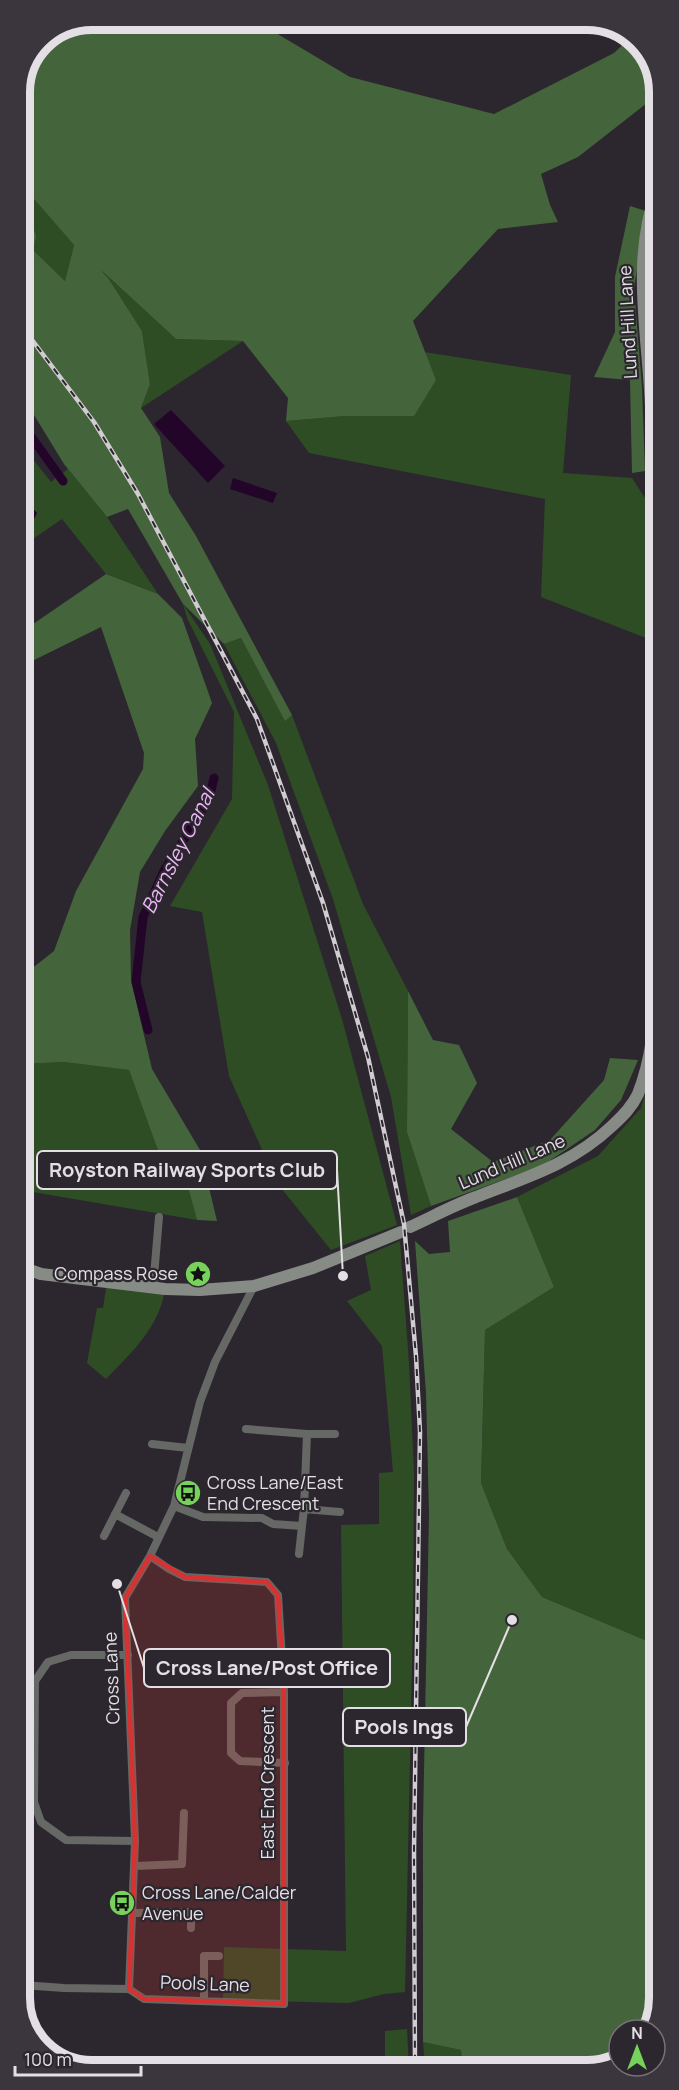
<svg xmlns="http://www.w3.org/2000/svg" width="679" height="2090" viewBox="0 0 679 2090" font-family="Manrope,sans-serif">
<rect width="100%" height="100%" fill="#2c272e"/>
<path fill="#2e4d25" d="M20 183 74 245 65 281 33 250Z
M105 274 176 339 243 341 141 408 150 384 142 331Z
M424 352 571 375 563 473 632 478 650 506 651 640 541 597 545 499 309 453 286 421 345 416 436 380Z
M20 443 51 482 68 469 107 517 158 594 106 574 62 519 27 543H20Z
M183 604 210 644 268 785 342 1019 397 1225 331 1250 277 1183 229 1076 202 912 170 906 232 799 234 712 187 618Z
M241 638 285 720 292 715 363 904 408 991 407 1132 431 1206 411 1215 391 1097 333 899 276 743 224 644Z
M655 1061H658L659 1644 657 1645 542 1597 507 1549 481 1483 485 1330 554 1287 517 1197 598 1156 641 1108Z
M64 1062 129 1070 160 1156 179 1153 197 1220 21 1190V1064Z
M400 1241 409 1363 414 1473 413 1618 405 1992 384 1994 349 2003 223 2000 224 1947 346 1951 341 1525 379 1524V1473L393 1472 382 1346 347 1301 371 1290 365 1256Z
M107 1282 165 1289C159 1328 132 1352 106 1379L87 1363 97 1308H103Z
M407 2029 409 2069H385V2031Z
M423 2042 461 2050 463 2069H425Z"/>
<path fill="#44653b" d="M92 20H254L350 77 494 114 614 53 632 36 635 37 657 73V97L656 96 578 157 541 174 550 205 558 222 498 229 413 321 436 380 414 416H345L286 421 288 398 243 341 176 339 101 270 108 278 142 331 150 384 141 408 160 437 169 493 196 536 292 715 285 721 241 638 224 644 183 604 128 509 107 517 64 464 20 392V186L36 236 33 250 65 281 74 245 20 183V88L41 40Z
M630 206 646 211 634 288 642 387 645 471 632 473 630 380 594 377 615 332V277Z
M106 574 158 594 182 618 212 703 195 739 198 786 165 831 140 872 130 930 131 980 152 1069 200 1150 217 1221 197 1220 179 1154 160 1156 129 1070 64 1062 21 1064V977L54 951 76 891 143 769 144 753 101 627 20 667V633Z
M408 991 433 1040 459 1045 477 1083 451 1129 493 1162 550 1140 604 1080 610 1058 638 1060 621 1100 595 1130 542 1166 431 1206 407 1132Z
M517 1197 554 1287 485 1330 481 1483 507 1549 542 1597 657 1645 659 1644V1998L649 2030H619V2059L606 2068 463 2069 461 2050 423 2042V1824L429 1514 426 1393 415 1241 429 1254 450 1252 448 1221Z"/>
<path fill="#230529" d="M171 410 225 466 208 483 154 424Z
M233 478 277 493 273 503 230 489Z
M20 497 26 501 37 513 31 525 20 530Z"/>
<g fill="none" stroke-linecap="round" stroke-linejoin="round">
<path stroke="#230529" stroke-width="9" d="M20 421 63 481
M148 1030 136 982 143 917 164 871 209 799 214 778"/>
<path stroke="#656865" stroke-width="8" d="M153 1288 159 1217
M246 1429 307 1434H335
M152 1444 188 1448
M174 1506 203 1517 262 1518 273 1524 302 1526 304 1509 340 1512
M304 1509 307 1434
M115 1514 158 1537
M104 1536 126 1493
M299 1554 302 1526
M128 1655H71L48 1662 35 1681 34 1802 41 1822 66 1840 135 1841
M284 1692 242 1693 231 1703V1753L240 1761 285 1763
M135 1866 182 1864 184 1813
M133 1913 191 1912V1928
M22 1985 64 1988 129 1989
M129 1989 135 1841 125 1598 150 1556 174 1506 200 1402 215 1362 254 1286
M129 1989 144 1999 284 2004V1692L278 1595 267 1582 185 1577 169 1569 150 1556
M204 2001V1956H219"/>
<path stroke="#878b86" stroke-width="12" d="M657 190C631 261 648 333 651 407 654 482 655 558 658 634
M410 1227C432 1217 454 1205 476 1197 527 1177 572 1164 612 1126 623 1116 632 1107 638 1094 652 1059 655 1020 658 982
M21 1267 41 1274 165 1289 200 1290 254 1286 313 1268 401 1232"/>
<g stroke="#d0ccd1" stroke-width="4.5">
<path id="rail" d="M20 324 94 422 138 494 257 719 323 903 368 1057 404 1224 416 1356 420 1432 414 1851 415 2069"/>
</g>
<use href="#rail" stroke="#2c272e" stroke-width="2" stroke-dasharray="7" stroke-linecap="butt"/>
</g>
<path fill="#d73131" fill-opacity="0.2" stroke="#d73131" stroke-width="4.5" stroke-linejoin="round" d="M150 1556 185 1577 267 1582 278 1595 284 1692V2004L144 1999 129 1989 135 1841 125 1598Z"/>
<defs>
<g id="sight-disc" transform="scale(1.35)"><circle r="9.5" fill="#76d25a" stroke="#2c272e"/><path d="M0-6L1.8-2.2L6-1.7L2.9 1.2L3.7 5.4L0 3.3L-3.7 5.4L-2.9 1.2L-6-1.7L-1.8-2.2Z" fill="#111"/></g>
<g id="bus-disc" transform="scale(1.35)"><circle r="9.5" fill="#76d25a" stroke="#2c272e"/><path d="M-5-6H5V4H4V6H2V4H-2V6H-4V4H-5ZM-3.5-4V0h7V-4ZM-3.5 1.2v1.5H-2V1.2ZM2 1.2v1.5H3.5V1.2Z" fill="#111"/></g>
</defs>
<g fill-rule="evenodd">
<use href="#sight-disc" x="198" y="1274"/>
<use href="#bus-disc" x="188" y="1493"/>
<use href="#bus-disc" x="122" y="1903"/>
</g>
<g text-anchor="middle" stroke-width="4.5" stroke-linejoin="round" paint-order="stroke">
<g font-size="18" fill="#e3dfe4" stroke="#2c272e">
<text transform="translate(628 322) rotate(-93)" y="6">Lund Hill Lane</text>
<text transform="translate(512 1162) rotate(-23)" y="6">Lund Hill Lane</text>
<text transform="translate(112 1678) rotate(-92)" y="6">Cross Lane</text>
<text transform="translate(268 1783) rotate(-90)" y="6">East End Crescent</text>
<text transform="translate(205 1984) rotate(2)" y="6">Pools Lane</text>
</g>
<g font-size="18" fill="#e3dfe4" stroke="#2c272e" text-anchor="start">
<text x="178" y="1280" text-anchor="end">Compass Rose</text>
<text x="207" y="1489">Cross Lane/East<tspan x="207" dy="21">End Crescent</tspan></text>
<text x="142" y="1899">Cross Lane/Calder<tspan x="142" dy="21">Avenue</tspan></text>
</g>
<g font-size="20" font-style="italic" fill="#edb7f9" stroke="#2c272e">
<text transform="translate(178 851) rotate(-63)" y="7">Barnsley Canal</text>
</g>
</g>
<path d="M0 0H679V2090H0ZM92 30H587A62 62 0 0 1 649 92V1998A62 62 0 0 1 587 2060H92A62 62 0 0 1 30 1998V92A62 62 0 0 1 92 30Z" fill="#3b363d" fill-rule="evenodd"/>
<path fill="none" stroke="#e3dfe4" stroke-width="8" d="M92 30H587A62 62 0 0 1 649 92V1998A62 62 0 0 1 587 2060H92A62 62 0 0 1 30 1998V92A62 62 0 0 1 92 30Z"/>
<path fill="none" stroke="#e3dfe4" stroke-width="2" d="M343 1276L337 1170M117 1584L144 1668M512 1620L466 1727"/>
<g fill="#e3dfe4" stroke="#2c272e" stroke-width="2">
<circle cx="343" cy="1276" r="6"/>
<circle cx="117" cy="1584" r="6"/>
<circle cx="512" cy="1620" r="6"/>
</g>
<g fill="#2c272e" stroke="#e3dfe4" stroke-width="2">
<rect x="37" y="1151" width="300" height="38" rx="6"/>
<rect x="144" y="1649" width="246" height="38" rx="6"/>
<rect x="343" y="1708" width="123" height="38" rx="6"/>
</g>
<g font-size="20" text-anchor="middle" font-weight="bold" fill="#e3dfe4">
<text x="187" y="1177">Royston Railway Sports Club</text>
<text x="267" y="1675">Cross Lane/Post Office</text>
<text x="404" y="1734">Pools Ings</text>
</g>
<g transform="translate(637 2048)"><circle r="28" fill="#2c272e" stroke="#757177" stroke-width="1.5"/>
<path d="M0-4.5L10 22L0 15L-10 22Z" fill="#76d25a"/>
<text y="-9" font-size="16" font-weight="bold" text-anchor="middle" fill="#e3dfe4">N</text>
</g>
<path d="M15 2066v9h126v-9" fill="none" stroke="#e3dfe4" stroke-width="3"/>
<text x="24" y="2066" font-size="18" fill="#e3dfe4" stroke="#2c272e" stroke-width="4.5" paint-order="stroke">100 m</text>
</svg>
